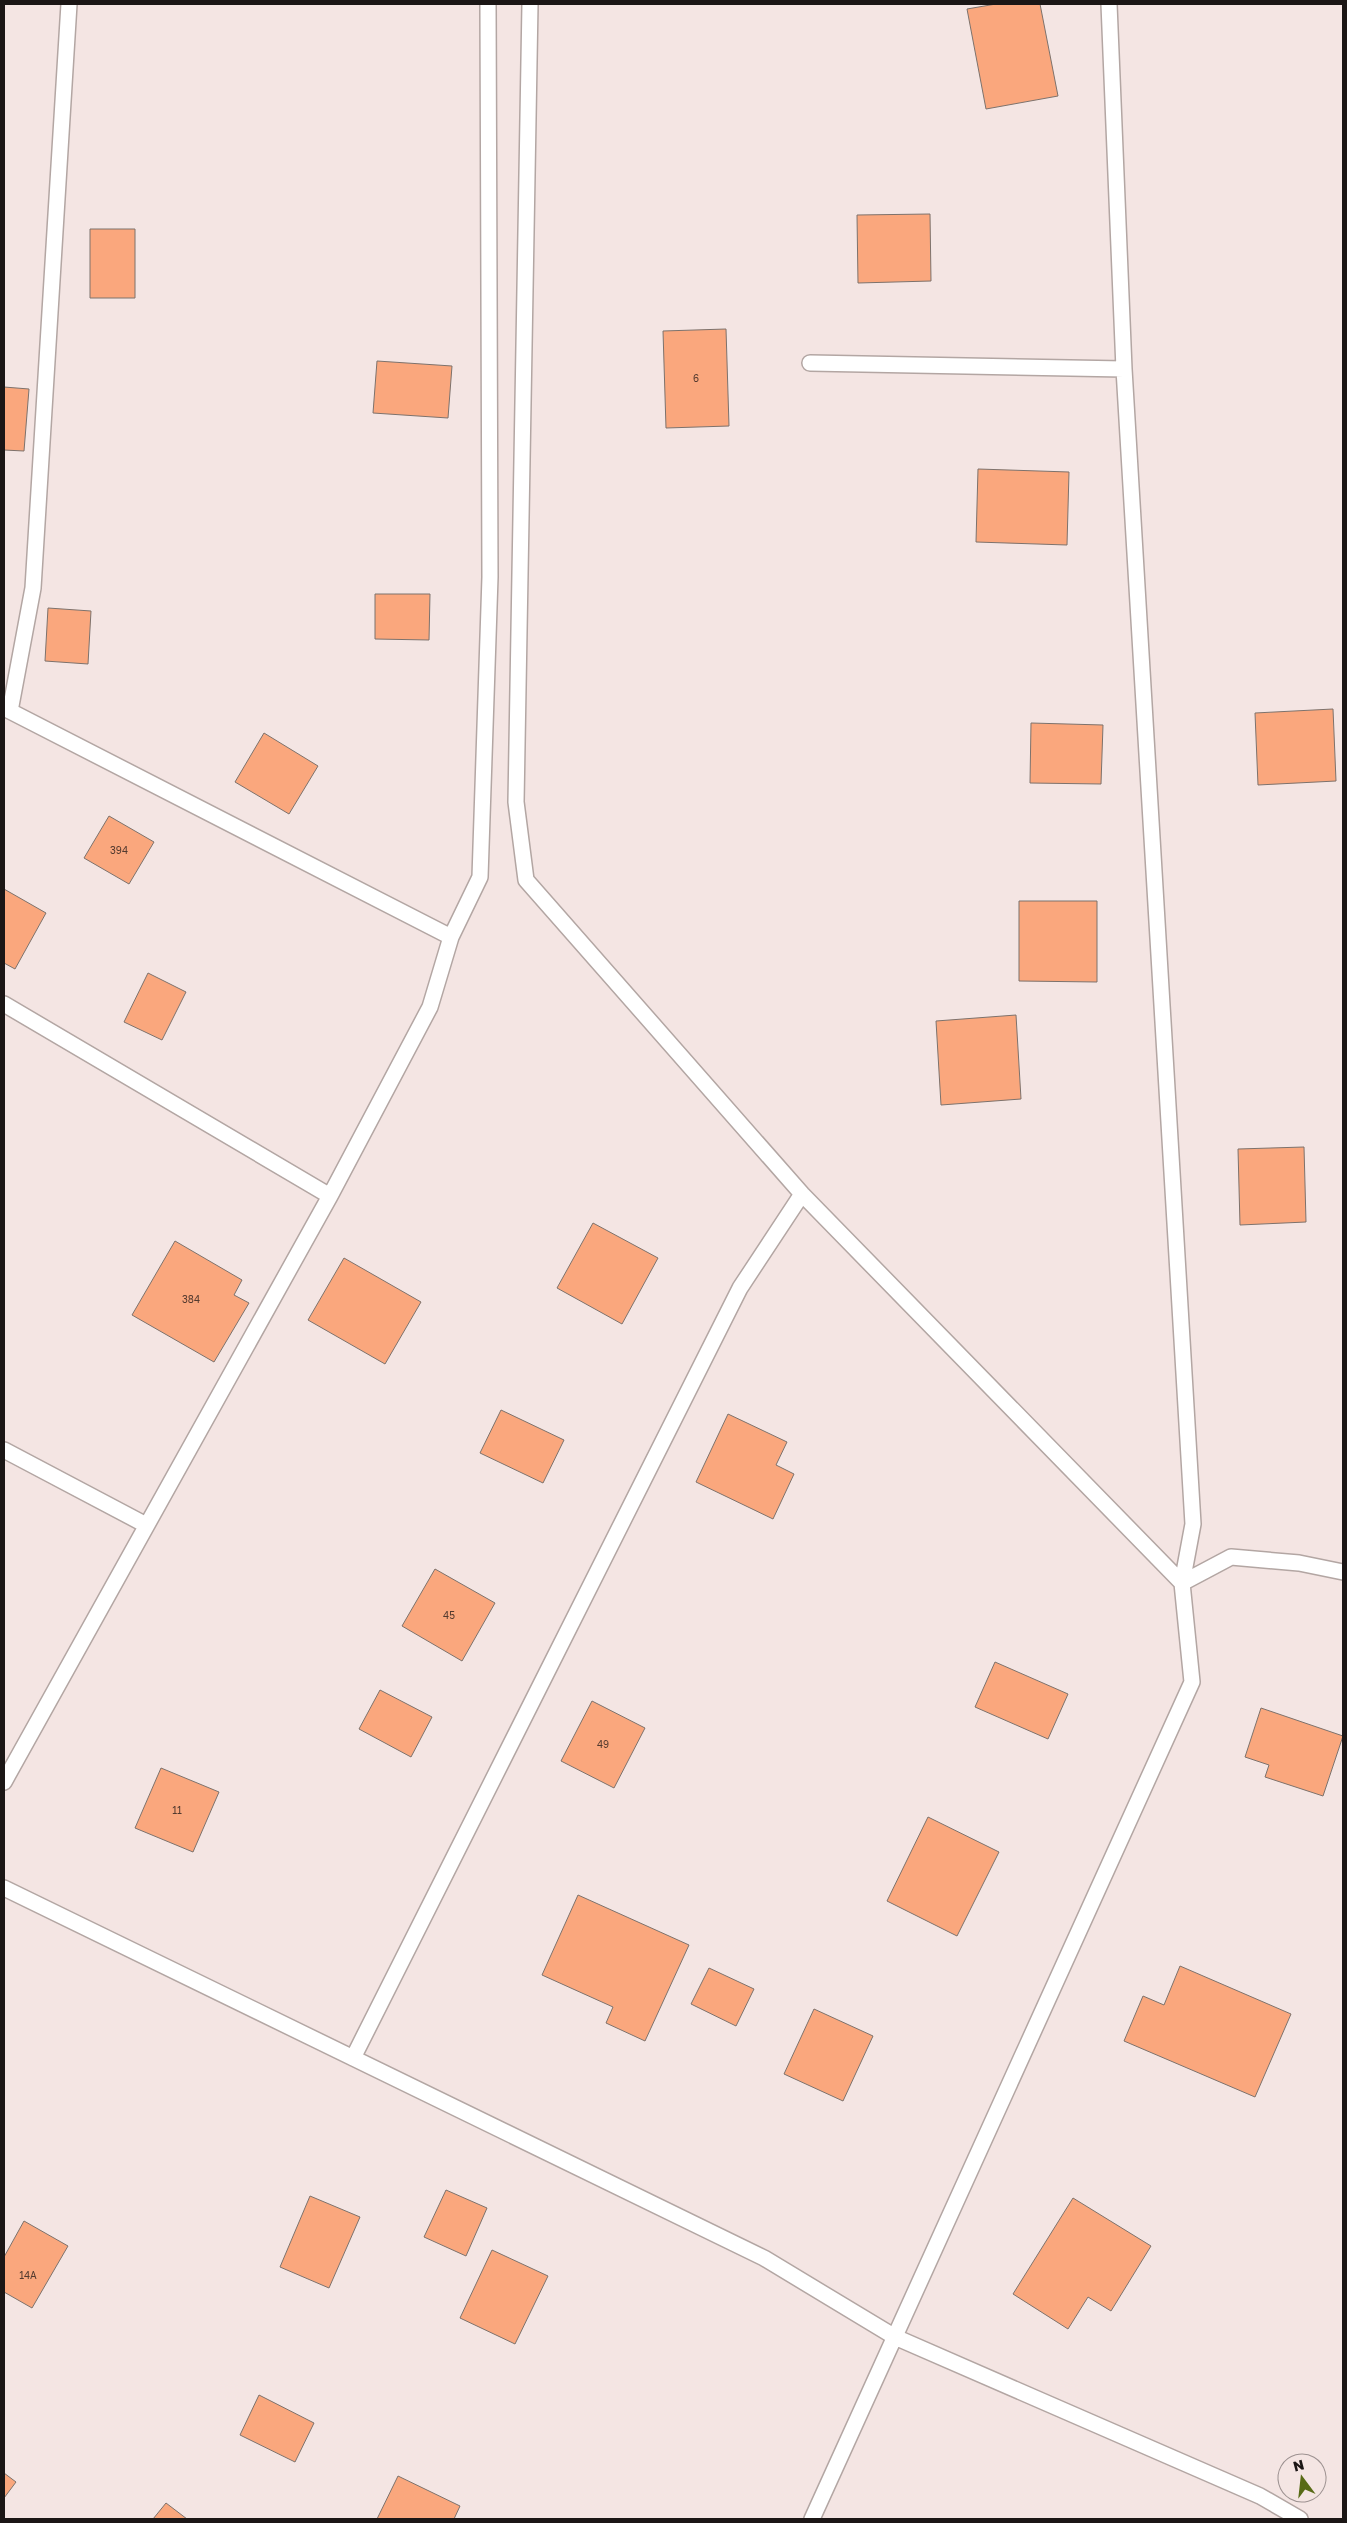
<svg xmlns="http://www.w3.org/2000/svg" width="1347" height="2523" viewBox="0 0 1347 2523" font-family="'Golos Text',sans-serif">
<rect width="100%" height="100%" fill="#f4e5e3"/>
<path fill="#faa77d" stroke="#7d726c" d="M996 4H1040L1058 96 986 109 967 9Z
M930 214 931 281 858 283 857 215Z
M90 229H135V298H90Z
M726 329 729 426 666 428 663 331Z
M377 361 452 366 448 418 373 413Z
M4 387 29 389 24 451 4 450Z
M978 469 1069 472 1067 545 976 542Z
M375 594H430L429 640 375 639Z
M48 608 91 611 88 664 45 661Z
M1333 709 1336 781 1258 785 1255 713Z
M1031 723 1103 725 1101 784 1030 783Z
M264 733 318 766 289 814 235 782Z
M109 816 154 842 129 884 84 858Z
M4 889 46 913 15 969 4 963Z
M1019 901H1097V982L1019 981Z
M148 973 186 992 162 1040 124 1022Z
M1016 1015 1021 1099 941 1105 936 1021Z
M1304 1147 1306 1222 1240 1225 1238 1149Z
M593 1223 658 1258 622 1324 557 1288Z
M175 1241 242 1280 234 1295 249 1303 214 1362 132 1315Z
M344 1258 421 1302 385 1364 308 1320Z
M501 1410 564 1440 543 1483 480 1453Z
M728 1414 787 1442 776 1465 794 1474 773 1519 696 1482Z
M435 1569 495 1603 462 1661 402 1626Z
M995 1662 1068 1694 1048 1739 975 1707Z
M380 1690 432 1717 411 1757 359 1729Z
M592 1701 645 1728 614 1788 561 1761Z
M1261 1708 1343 1736 1323 1796 1265 1777 1269 1765 1245 1757Z
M161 1768 219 1792 193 1852 135 1828Z
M928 1817 999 1852 957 1936 887 1901Z
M578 1895 689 1945 645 2041 606 2023 613 2007 542 1975Z
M1180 1966 1291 2014 1255 2097 1124 2041 1143 1996 1164 2005Z
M709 1968 754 1989 736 2026 691 2004Z
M814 2009 873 2036 843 2101 784 2074Z
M446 2190 487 2208 466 2256 424 2237Z
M310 2196 360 2217 329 2288 280 2267Z
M1073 2198 1151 2246 1111 2311 1088 2297 1068 2329 1013 2294Z
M24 2221 68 2246 32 2308 4 2292V2257Z
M492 2250 548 2276 515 2344 460 2318Z
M259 2395 314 2423 295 2462 240 2435Z
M4 2473 16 2482 4 2498Z
M398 2476 460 2506 454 2519H377Z
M166 2503 187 2519H153Z"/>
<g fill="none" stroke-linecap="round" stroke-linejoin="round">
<g stroke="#b3a6a3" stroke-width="18">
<path id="lane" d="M530 4 516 802 526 880 802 1194 1182 1583 1231 1557 1299 1563 1343 1572
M810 363 1124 369
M4 708 451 937
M10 711 33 588 69 4
M4 1004 330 1196
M4 1450 146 1525
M4 1782 330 1196 430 1007 451 937 480 877 490 577 488 4
M4 1888 764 2258 895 2337 1260 2496 1300 2519
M353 2058 740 1288 802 1194
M812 2519 1192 1682 1182 1583 1193 1524 1124 369 1109 4"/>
</g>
<use href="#lane" stroke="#fff" stroke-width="15"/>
</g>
<g text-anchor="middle" stroke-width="4.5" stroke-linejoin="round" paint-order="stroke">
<g font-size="10" fill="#533a2f">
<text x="696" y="382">6</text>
<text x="119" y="854">394</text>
<text x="191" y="1303">384</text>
<text x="449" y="1619">45</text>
<text x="603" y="1748">49</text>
<text x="177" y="1814">11</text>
<text x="28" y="2279">14А</text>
</g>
</g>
<rect width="1347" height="2523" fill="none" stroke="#1b1615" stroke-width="10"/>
<g transform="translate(1302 2478) rotate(345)"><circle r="24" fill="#f4e5e3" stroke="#9d9291"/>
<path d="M0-4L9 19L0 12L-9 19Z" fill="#586a16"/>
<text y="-8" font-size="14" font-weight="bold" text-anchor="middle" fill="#1b1615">N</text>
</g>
</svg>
